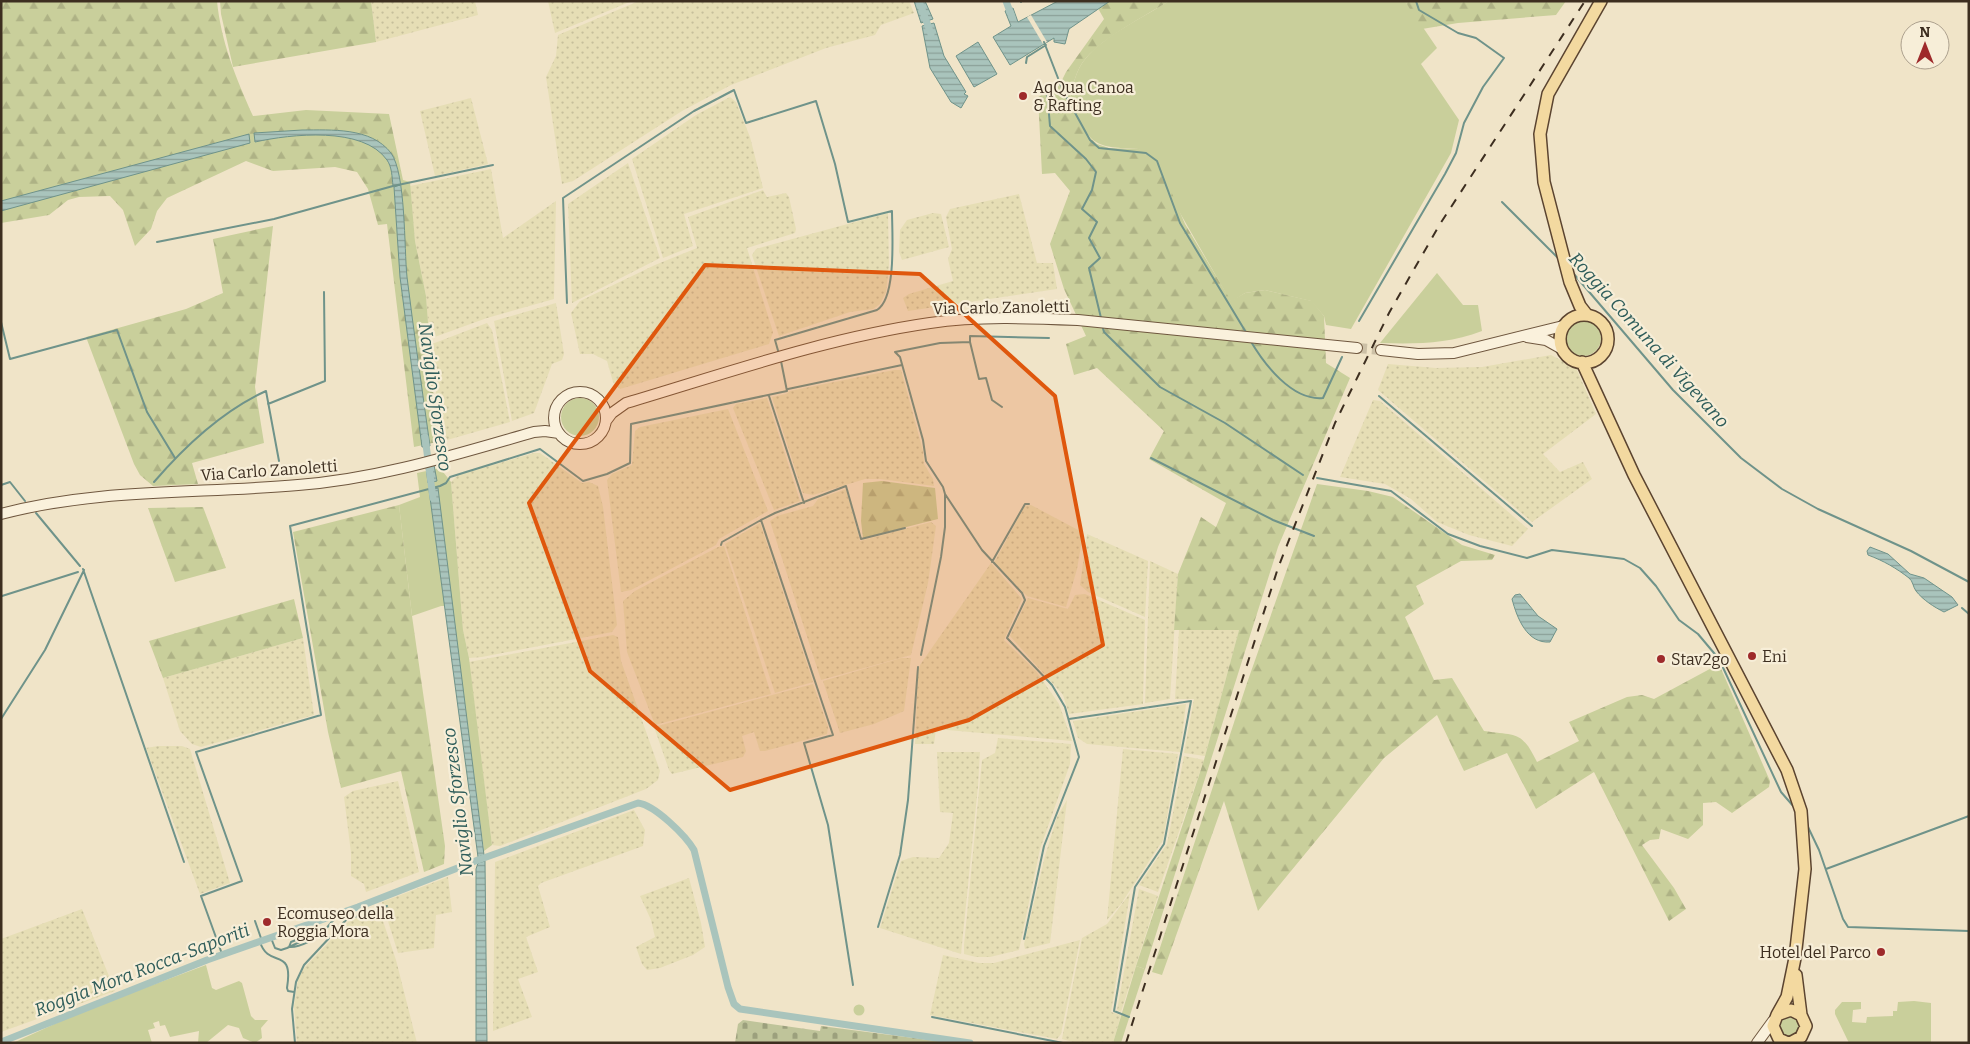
<svg xmlns="http://www.w3.org/2000/svg" width="1970" height="1044" viewBox="0 0 1970 1044" font-family="Bitter,serif">
<defs>
<pattern id="farmland-dots" width="8" height="8" patternUnits="userSpaceOnUse" patternTransform="scale(1.25)"><rect width="8" height="8" fill="#e6deb5"/><path d="M2 2h.1M6 6h.1" fill="none" stroke="#c6bf9b" stroke-width="1.8" stroke-linecap="round"/></pattern>
<pattern id="forest-firs" width="22" height="20" patternUnits="userSpaceOnUse" patternTransform="scale(1.25)"><rect width="22" height="20" fill="#c9cf9b"/><path d="M5 1l3.5 6h-7zM16 11l3.5 6h-7z" fill="#aeb285"/></pattern>
<pattern id="cemetery-stones" width="16" height="16" patternUnits="userSpaceOnUse" patternTransform="scale(1.25)"><rect width="16" height="16" fill="#bfc49a"/><path d="M2 7V4a2 2 0 0 1 4 0v3zM10 15v-3a2 2 0 0 1 4 0v3z" fill="#9ca07d"/></pattern>
<pattern id="water-rules" width="6" height="5" patternUnits="userSpaceOnUse" patternTransform="scale(1.25)"><rect width="6" height="5" fill="#a9c4bc"/><path d="M0 2.5h6" fill="none" stroke="#8ba098"/></pattern>
</defs>
<rect width="100%" height="100%" fill="#f0e4c8"/>
<path fill="url(#farmland-dots)" d="M371 1H475L478 15 376 42Z
M548 1H632L555 33Z
M639 1H909L914 13 881 25 875 35 826 48 731 85 682 111 573 181 562 184 546 77 556 56 558 35Z
M730 97 736 102 750 137 763 188 684 214 693 246 663 258 632 159 696 115Z
M471 98 488 164 435 176 420 111Z
M628 163 660 258 572 303 568 204Z
M491 169 503 238 556 201 554 299 487 318 429 339 426 296 415 241 410 186Z
M763 190 767 197 786 193 789 197 796 229 795 233 747 248 773 332 769 344 620 389 613 382 607 361 593 354H580L571 313 580 301 655 265 697 248 688 217Z
M1019 194 1037 263H1053L1057 289 908 311 903 298 909 294 953 281 948 259 952 249 946 217 950 209Z
M888 213 889 265 886 292 880 304 873 309 850 312 779 336 752 255 756 249Z
M933 213 941 214 949 247 902 260 899 252 900 230 907 220Z
M556 303 564 354 562 360 552 364 534 413 512 421 494 321Z
M487 323 492 330 510 422 440 442 432 344Z
M1551 355 1576 368 1596 414 1543 454 1560 472 1583 462 1592 479 1532 522 1378 390 1388 364 1436 368 1482 367Z
M894 370H901L923 451 924 464 933 479 934 486 880 479H865L813 495 803 493 772 397 786 394 790 391Z
M767 398 800 501 774 510 733 408 736 404Z
M1373 400 1380 401 1528 529 1512 546 1469 535 1437 522 1411 499 1385 484 1340 477Z
M728 409 768 511 719 539 716 545 631 590 621 592 607 480 612 474 632 465 635 431 640 427Z
M534 453H540L582 483 589 482 598 486 603 507 617 625 612 632 482 657 469 658 463 630 451 482 458 475Z
M846 489 860 541 931 522 936 526 928 583 911 655 821 680 770 521 777 516 813 506 818 499Z
M1031 505 1080 531 1082 540 1077 569 1066 607 1027 596 994 563 1025 506Z
M760 523 813 682 775 693 725 544Z
M1087 534 1148 561 1145 617 1088 592 1080 585Z
M724 546 771 694 655 725 627 652 623 601 635 591 718 547Z
M1150 561 1178 574 1170 699 1145 703Z
M991 563 1022 599 1004 640 1036 671 1059 704 1072 741 936 729 934 744H915L918 673 920 665Z
M1085 594 1145 620 1143 704 1069 714 1063 695 1010 636 1028 598 1068 609 1075 595Z
M1179 630H1239L1205 756 1184 753 1194 699H1175Z
M613 635 618 637 621 661 660 771 658 780 646 789 500 846 492 845 469 662Z
M303 638 314 715 201 747 192 744 180 731 163 678Z
M901 658H911L904 711 874 724 840 733 823 681Z
M813 684 828 727 827 734 765 751H760L754 732 742 736 746 751 743 757 672 774 669 770 654 727Z
M1186 704 1180 752 1087 744 1078 738 1073 721Z
M998 738 1071 744 1070 764 1040 849 1019 950 990 957H976L964 954V945L982 760 995 753Z
M158 746H182L190 749 230 883 200 894 146 748Z
M1123 749 1178 754 1163 840 1121 904 1107 920Z
M937 752H980L978 786 961 954 880 928 901 861 913 857 939 858 949 843 953 813 940 812Z
M1184 756 1204 760 1158 892 1139 885 1167 844Z
M398 781 419 872 366 892 364 884 351 876V853L344 797 353 791Z
M1067 800 1050 943 1025 949 1024 944 1045 856 1057 817Z
M634 810 645 830 643 846 541 883 538 886 550 927 526 937 538 972 518 979 532 1017 493 1031 495 862Z
M448 877 452 912 436 915 434 948 398 953 382 902Z
M689 878 701 923 705 947 693 955 660 968 647 970 642 964 636 947 655 937 651 920 640 896Z
M1139 889 1158 896 1121 1012 1117 1010Z
M1130 893 1111 1012 1121 1015 1113 1043H1077L1062 1039 1082 938 1107 924Z
M82 909 115 991 1 1032V939Z
M379 909 396 960 417 1043H297L294 1006 298 979 304 968 349 921Z
M1080 940 1061 1034 1057 1039 930 1015 943 955 979 963H994Z"/>
<path fill="#c9cf9b" d="M1169 1H1405L1437 48 1421 64 1459 120 1451 153 1351 329 1326 325 1324 316 1311 301 1265 290 1245 293 1231 302 1176 206 1139 149C1088 147 1093 144 1069 102 1072 88 1076 69 1086 58 1105 35 1144 17 1169 1Z
M1437 273 1463 305H1478L1482 331C1448 344 1416 344 1380 343Z
M1565 338a18 18 0 1 1 36 0a18 18 0 1 1-36 0Z
M561 417a19 19 0 1 1 38 0a19 19 0 1 1-38 0Z
M440 468 451 482 463 630 469 658 492 845 484 851 452 606H441L412 616 399 505 420 497 417 473Z
M206 965 212 988 216 990 239 981 242 983 251 1016 255 1020H268L261 1028 262 1038 255 1043 243 1038 239 1028 228 1025 206 1043H198L199 1031 170 1037 165 1025 160 1026 159 1021 153 1023 155 1028 148 1030 152 1043H13L83 1011Z
M1136 966 1145 969 1121 1043H1113Z
M1914 1001 1931 1003V1043H1849L1835 1014V1010L1842 1002H1861V1009L1853 1010 1852 1022 1866 1023 1867 1017 1893 1016V1011H1897L1898 1002Z
M853.5 1010a5.5 5.5 0 1 1 11 0a5.5 5.5 0 1 1-11 0Z
M1779 1026a11 11 0 1 1 22 0a11 11 0 1 1-22 0Z"/>
<path fill="url(#forest-firs)" d="M1 1H217C221 42 236 78 253 116L306 110 389 114 403 180 410 182 415 241 426 296 437 442 414 447 387 224 378 225 368 189 357 172 335 167 273 171 246 161 167 198 157 211 151 229 135 246 123 210 110 196 79 197 68 200 49 215 1 223Z
M220 1H371L376 42 233 67 221 14Z
M1094 1H1169C1145 16 1104 37 1086 58 1076 69 1072 88 1069 102L1089 137 1097 144 1109 148 1139 149 1156 156 1185 224 1231 301 1245 293 1265 290 1312 301 1324 316 1326 363 1350 378 1278 547 1145 969 1136 966 1204 760 1239 630H1174L1178 574 1201 517 1216 527 1226 503 1149 459 1164 431 1097 368 1074 375 1066 344 1086 336 1064 289 1050 244 1070 191 1055 173 1042 174 1038 97 1059 86 1066 72 1104 19Z
M1405 1H1566L1556 15 1458 23 1422 29Z
M273 226 255 387 264 443 192 463 198 484 153 486 140 475 134 464 86 337 186 309 223 293 213 239Z
M882 481 935 488 938 519 863 538 861 521 863 483Z
M1317 484 1368 491 1393 497 1462 545 1495 555 1492 560 1461 561 1416 586 1424 604 1405 617 1434 680 1452 678 1484 731C1517 736 1521 730 1537 762L1579 741 1569 722 1627 697 1642 695 1654 699 1719 664 1770 781 1769 787 1732 813 1716 802 1703 803V825L1688 839 1661 829 1659 839 1650 840 1642 845 1674 888 1686 909 1669 921 1594 772 1536 809 1507 753 1464 771 1437 715 1384 758 1258 911 1224 801 1162 975 1152 972 1247 683Z
M399 505 412 616 445 846 444 864 424 872 401 771 341 788 328 732 293 532Z
M203 507 226 568 175 582 148 508Z
M294 599 303 638 163 678 149 641Z"/>
<path fill="url(#cemetery-stones)" d="M743 1020 820 1031 821 1026 952 1043H735L738 1024Z"/>
<path fill="url(#water-rules)" stroke="#6f938a" d="M914 1H925L933 19 921 23Z
M1058 1H1110L1069 29 1065 44 1054 42V38L1010 65 993 37 1011 26 1005 11 1013 8 1018 22Z
M934 23 944 56 966 92 964 94 968 96 961 108 951 102 930 68 922 26Z
M978 42 997 74 974 87 956 56Z
M302 130C331 130 371 127 391 153 406 174 404 248 407 277 414 333 422 389 430 446L422 447 400 277 394 187 400 185 393 186C392 177 392 167 387 160 363 126 291 134 255 142L254 133Z
M249 134 250 143 1 211V201Z
M434 465 437 481 428 483 426 467Z
M438 488 484 855 478 857 429 490Z
M1870 547 1888 554 1910 574 1924 578 1952 597 1958 605 1944 612C1934 607 1923 600 1916 591 1913 587 1913 581 1909 578 1896 568 1884 561 1868 555L1867 551Z
M1520 594 1538 616 1557 629 1550 642C1527 644 1517 618 1512 599L1515 595Z
M485 861 487 1043H476V869L478 863Z"/>
<path fill="#f0e4c8" d="M1031 15 1047 42 1043 44 1027 17Z"/>
<g fill="none" stroke-linecap="round" stroke-linejoin="round">
<path stroke="#6f938a" stroke-width="2" d="M1021 1V2
M1044 42 1063 91 1090 140 1099 148 1146 153 1157 161 1180 223 1247 334
M1026 63 1027 57 1046 45
M1047 91 1050 126 1086 159 1096 172 1092 190 1082 209 1097 222 1089 238 1100 258 1089 268 1101 318
M1502 202 1559 259
M157 242 274 219 393 186 493 165
M1573 273 1673 390 1741 458 1782 489 1818 509 1911 551 1969 582
M567 303 563 198 694 111 734 90 746 123 816 101 835 164 848 222 892 211C892 232 897 298 877 310L775 340 779 354
M1359 321 1445 174 1456 153 1464 123 1483 87 1504 58 1476 38 1458 33 1419 10 1416 1
M1 322 10 359 117 330 147 412 175 458
M1102 325 1104 332 1160 387 1225 423 1303 475
M1250 340C1264 364 1292 401 1323 398L1342 357
M970 342 979 379 986 378 992 400 1002 407
M788 389 902 365
M769 396 804 503
M1379 396 1532 526
M268 404 325 381 324 292
M1151 458 1273 520 1314 536
M1317 478 1391 491 1448 534 1480 546 1527 558 1552 550 1624 559 1640 568 1656 586 1679 620 1698 634 1719 659 1781 792 1794 807
M154 482C185 446 222 411 266 391L279 461
M1 485 10 482 25 501
M945 494 982 550 1022 593 1025 600 1007 638 1052 685 1065 707 1079 757 1044 846 1024 939
M36 513 80 566
M721 545 722 542 761 520
M992 562 1025 504H1029
M83 569 184 862
M2 596 78 572
M1962 608 1969 614
M921 655 941 557 945 527V494L943 487 926 461 923 440 900 357 895 352 940 343 970 342V336L1049 338
M1 719 45 650 84 570
M1069 719 1191 701 1164 844 1135 887 1114 1011 1129 1017
M1808 827 1819 850 1843 919 1848 927 1969 931
M1826 869 1969 816
M255 921 262 941
M878 927 900 855 908 800 918 667
M271 938 275 948 281 950 287 948 325 930 335 918V914
M260 942C269 970 294 945 287 988L288 991 294 992
M289 947 291 942 326 928
M289 947C299 948 319 938 324 930
M222 954 201 896 242 881 196 752 321 715 290 526 440 486 446 483 450 477 540 449 583 481 607 474 630 463 631 424 787 391 781 361
M853 985 828 825 804 743 833 735 761 520 775 513 846 486 861 539 905 528
M932 1017 1063 1043
M295 1043 292 1009 296 982 304 965 346 920 387 906"/>
<path stroke="#a9c4bc" stroke-width="7" d="M919 1 931 34
M1006 1 1012 17
M425 437 433 498
M1 1042 207 960 358 907 478 860 638 803C655 805 686 836 694 850L728 987 734 1004 740 1009 970 1043"/>
<path stroke="#ccc0a6" stroke-width="10" stroke-dasharray="10 5" stroke-linecap="butt" d="M1357 348 1381 350"/>
<g stroke="#6f573f" stroke-width="12">
<path id="secondary" d="M1527 337 1546 340 1562 349
M1381 350 1418 354 1454 353 1563 326
M554 418a26 26 0 1 1 52 0a26 26 0 1 1-52 0Z
M606 421 612 413 626 403C727 373 826 338 930 323 978 316 1029 318 1078 320L1357 348
M1 514C99 488 199 494 298 485 379 479 457 454 534 432L545 431 559 433
M1757 1043 1773 1021"/>
</g>
<g stroke="#5b4430" stroke-width="14">
<path id="primary" d="M1587 315 1580 306 1570 282 1544 182 1540 134 1548 94 1601 1
M1560 339a24 24 0 1 1 48 0a24 24 0 1 1-48 0Z
M1582 362 1634 475 1787 770 1801 811 1805 869 1795 958 1787 997 1777 1015
M1796 975 1801 1015
M1788 1043 1779 1039 1773 1026 1777 1015 1791 1010 1801 1015 1806 1026 1801 1037 1790 1043"/>
</g>
<use href="#secondary" stroke="#faf1dc" stroke-width="10"/>
<use href="#primary" stroke="#f3d9a0" stroke-width="11"/>
<path stroke="#3d2e20" stroke-width="2" stroke-dasharray="9 9" stroke-linecap="butt" d="M1126 1043 1278 568 1335 423 1389 313 1440 224 1585 1"/>
</g>
<path fill="#df570d" fill-opacity="0.2" stroke="#df570d" stroke-width="4" stroke-linejoin="round" d="M705 265 920 274 1055 396 1103 645 969 720 730 790 590 671 529 503Z"/>
<g fill="#9e2a2b" stroke="#f7eed8" stroke-width="2">
<circle cx="1023" cy="96" r="5"/>
<circle cx="1752" cy="656" r="5"/>
<circle cx="1661" cy="659" r="5"/>
<circle cx="267" cy="922" r="5"/>
<circle cx="1881" cy="952" r="5"/>
</g>
<g text-anchor="middle" stroke-width="4.5" stroke-linejoin="round" paint-order="stroke">
<g font-size="16" fill="#3d2e20" stroke="#f7eed8" text-anchor="start">
<text x="1033" y="93">AqQua Canoa<tspan x="1033" dy="18">&amp; Rafting</tspan></text>
<text x="1762" y="662">Eni</text>
<text x="1671" y="665">Stav2go</text>
<text x="277" y="919">Ecomuseo della<tspan x="277" dy="18">Roggia Mora</tspan></text>
<text x="1871" y="958" text-anchor="end">Hotel del Parco</text>
</g>
<g font-size="16" fill="#3d2e20" stroke="#f7eed8">
<text transform="translate(1001 307) rotate(-1)" y="6">Via Carlo Zanoletti</text>
<text transform="translate(269 470) rotate(-4)" y="6">Via Carlo Zanoletti</text>
</g>
<g font-size="18" font-style="italic" fill="#2f5d5a" stroke="#f7eed8">
<text transform="translate(1649 340) rotate(48)" y="6">Roggia Comuna di Vigevano</text>
<text transform="translate(435 397) rotate(82)" y="6">Naviglio Sforzesco</text>
<text transform="translate(458 802) rotate(-97)" y="6">Naviglio Sforzesco</text>
<text transform="translate(142 970) rotate(-21)" y="6">Roggia Mora Rocca-Saporiti</text>
</g>
</g>
<rect width="1970" height="1044" fill="none" stroke="#3d2e20" stroke-width="5"/>
<g transform="translate(1925 45)"><circle r="24" fill="#f7eed8" stroke="#ada18e"/>
<path d="M0-4L9 19L0 12L-9 19Z" fill="#9e2a2b"/>
<text y="-8" font-size="14" font-weight="bold" text-anchor="middle" fill="#3d2e20">N</text>
</g>
</svg>
